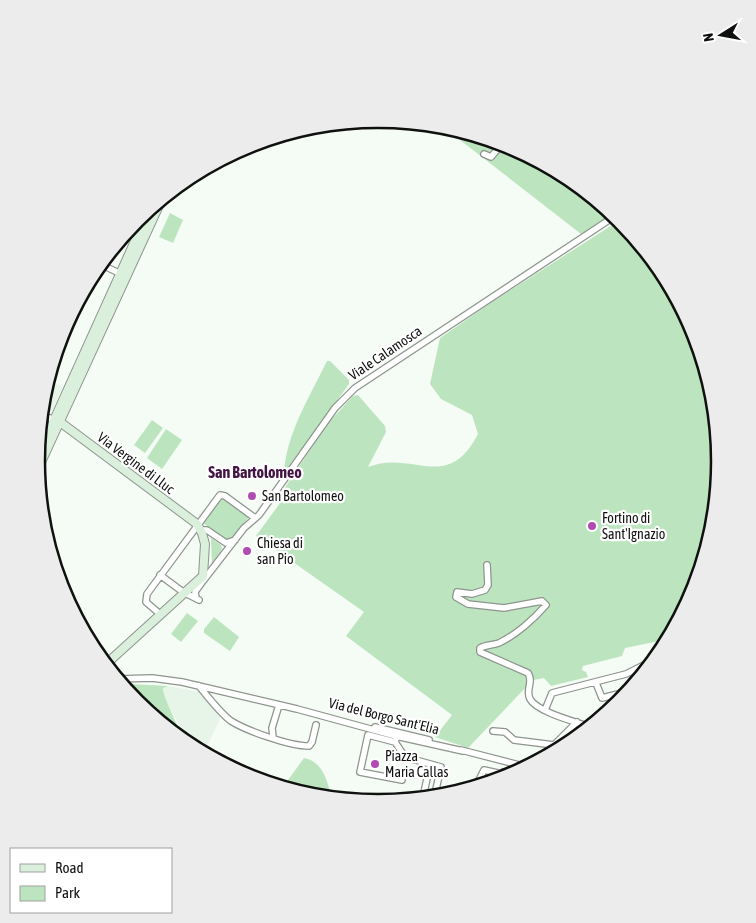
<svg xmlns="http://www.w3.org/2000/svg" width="756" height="923" viewBox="0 0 756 923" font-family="'Asap Condensed',sans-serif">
<rect width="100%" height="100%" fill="#f5fbf5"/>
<path fill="#e7f4e8" d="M47 380 62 387 53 409 49 412 41 411Z
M168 686 199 692 209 700 220 719 203 754 182 740 178 723 162 694 163 688Z"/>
<path fill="#bce5bf" d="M442 126 509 146 568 178 612 214 581 234Z
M170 213 183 220 173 243 159 237Z
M620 220C634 237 651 254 663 273 722 368 736 488 694 592 687 608 677 624 669 639L625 648 622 656 583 666 582 670 586 672 588 677 551 686 544 678 529 681 528 685 468 748 435 737 452 715 346 636 364 612 256 536 283 499 284 489 329 422 353 396 358 395 385 426 386 432 368 467C413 449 447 494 478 434L472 415 441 399 430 384 440 338 492 302Z
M327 361H330L349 380V384L284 473C286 434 310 396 327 361Z
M152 420 163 428 145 453 134 445Z
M166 429 182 440 162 469 147 458Z
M223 499 249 517 232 538 224 540 202 522 218 500Z
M211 538 221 545 222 549 212 565Z
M187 613 198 621 181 642 171 634Z
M214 617 239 637 230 651 204 633V629Z
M129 684 168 686 163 688C162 696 179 725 182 740L136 703 122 685Z
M304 758C324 762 327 781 332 799L311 797 283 787Z"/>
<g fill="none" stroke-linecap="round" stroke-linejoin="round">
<g stroke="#8e948e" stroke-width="8">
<path id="street" d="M484 154 491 157 502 144
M100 264 119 273
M41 416 58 420
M40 420 48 433
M200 530H207L226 543 235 540
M487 565 488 585 485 590 472 594 457 592 456 597 468 604 504 608 542 601 546 605C534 619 516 635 499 643 493 645 486 645 480 648V652L528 673C534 682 525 690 530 699 537 712 576 722 591 727
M160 575 183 592 199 600
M197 583 203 581 244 528 259 515 335 408 355 388 615 216
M196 598 195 592 203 581
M160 614 146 602 147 594 220 495 225 496 255 518
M117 679 152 678 182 682 297 709 396 736 463 751
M596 683 602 698 630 691
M199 686C207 696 221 714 231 721 247 731 290 746 309 746L312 742 316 725
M545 710 552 693 626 674 656 659
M595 723 600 715 606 714
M375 727 429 740
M493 731 505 732 514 740 554 745 577 722
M273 737 272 728 279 705
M396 739 395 742 405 757 441 767 434 798
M395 742 368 735 360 772 402 780
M461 750 527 767
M496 781 503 772 516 774
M478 782 484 770 502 774
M429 798 423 797 430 765"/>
</g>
<g stroke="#8e948e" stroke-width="10">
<path id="secondary" d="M60 422 197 524 202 533 205 544 203 576 105 665
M36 460 149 210
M37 471 162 199"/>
</g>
<use href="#street" stroke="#fff" stroke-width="5.5"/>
<use href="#secondary" stroke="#daefdc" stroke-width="8"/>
</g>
<g fill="#b04cb1" stroke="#fff" stroke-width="2">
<circle cx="252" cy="496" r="5"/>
<circle cx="592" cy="526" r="5"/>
<circle cx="247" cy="551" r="5"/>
<circle cx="375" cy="764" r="5"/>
</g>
<g text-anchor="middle" stroke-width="4.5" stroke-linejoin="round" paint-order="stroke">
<g font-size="14" fill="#0f110f" stroke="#fff">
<text transform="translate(385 353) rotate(-34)" y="5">Viale Calamosca</text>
<text transform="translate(136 463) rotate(37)" y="5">Via Vergine di Lluc</text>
<text transform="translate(384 716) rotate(14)" y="5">Via del Borgo Sant'Elia</text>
</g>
<g font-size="14" fill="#0f110f" stroke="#fff" text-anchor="start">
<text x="262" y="501">San Bartolomeo</text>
<text x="602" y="523">Fortino di<tspan x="602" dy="16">Sant'Ignazio</tspan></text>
<text x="257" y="548">Chiesa di<tspan x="257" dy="16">san Pio</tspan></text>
<text x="385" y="761">Piazza<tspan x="385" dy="16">Maria Callas</tspan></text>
</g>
<g font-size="16" font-weight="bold" fill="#421343" stroke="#fff">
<text x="255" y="478">San Bartolomeo</text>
</g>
</g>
<path d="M0 0H756V923H0ZM45 461a333 333 0 1 1 666 0a333 333 0 1 1-666 0Z" fill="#ececec" fill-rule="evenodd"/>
<path fill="none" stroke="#0f110f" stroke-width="2.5" d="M45 461a333 333 0 1 1 666 0a333 333 0 1 1-666 0Z"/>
<rect x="10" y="848" width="162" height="65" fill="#ffffff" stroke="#9fa09f"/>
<rect x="20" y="864" width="25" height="8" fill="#daefdc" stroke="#9fa09f"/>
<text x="55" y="873" font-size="15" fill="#0f110f">Road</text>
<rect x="20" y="886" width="25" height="15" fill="#bce5bf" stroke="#9fa09f"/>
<text x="55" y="898" font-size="15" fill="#0f110f">Park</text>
<g transform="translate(721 35) rotate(259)" stroke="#ffffff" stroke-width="4" paint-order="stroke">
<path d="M0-4L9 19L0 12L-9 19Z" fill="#0f110f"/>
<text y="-8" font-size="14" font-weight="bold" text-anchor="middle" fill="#0f110f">N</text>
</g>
</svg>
